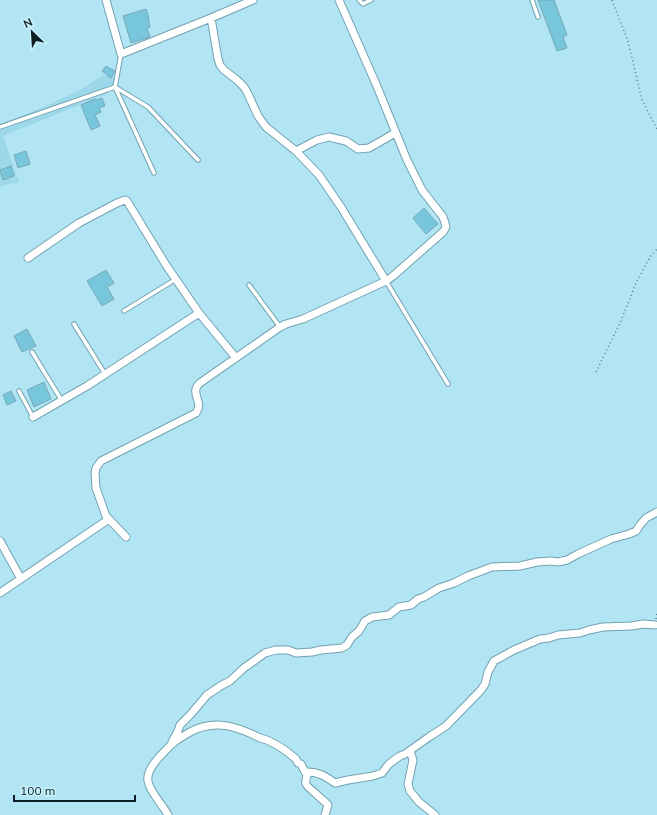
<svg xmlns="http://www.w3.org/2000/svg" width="657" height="815" viewBox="0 0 657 815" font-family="Mulish,sans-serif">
<rect width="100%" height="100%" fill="#b2e5f4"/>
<path fill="#9cd8e9" d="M104 75 118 79 107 94 3 136 19 182 0 186V125L48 105 83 88Z"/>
<path fill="#77c6db" stroke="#77a9b6" d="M538 0H554L567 35 563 37 567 48 557 51Z
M146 9 149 18H148L150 27 147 28 150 37 131 43 123 16Z
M106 66 115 71 111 78 102 71Z
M102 98 105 106 99 108 101 112 95 115 100 126 91 130 81 105 95 99 96 100Z
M26 151 30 164 18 168 14 155Z
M11 166 14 176 3 180 0 170Z
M424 208 438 224 426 234 413 218Z
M106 270 114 283 107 287 114 299 102 306 87 281Z
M27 329 36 346 22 352 14 336Z
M44 382 51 399 34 407 27 390Z
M11 391 16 401 7 405 3 395Z"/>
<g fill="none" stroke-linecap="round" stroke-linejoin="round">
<g stroke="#71a2b0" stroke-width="5.5">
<path id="service" d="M359 0 363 4 371 0
M532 0 538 17
M121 54 115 87 154 173
M0 127 115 87 148 107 198 160
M386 281 448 384
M249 285 280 327
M124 311 176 279
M74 324 105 374
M32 352 62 401
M19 391 33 417"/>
</g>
<g stroke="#71a2b0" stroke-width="9">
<path id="minor" d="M106 0 121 54 211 18 253 0
M211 18 218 59 220 65 224 70 237 80 244 87 248 94 258 116 266 127 296 151 319 175 341 207 386 281
M296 151 317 140 329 137 346 141 358 149 369 148 395 133
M28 258 79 223 117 203 125 200 127 201 130 206 166 265 199 313 236 358
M33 417 87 386 199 313
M126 537 106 516 96 488 95 473 96 468 101 461 196 413C203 403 194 398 196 389 196 388 199 383 200 383L280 327 286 324 303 319 386 281 393 276 443 232 446 227 445 223 443 217 422 190 407 160 376 84 339 0
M0 541 21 579
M0 593 109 519
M172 742 178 731 180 725 191 714 207 695 222 685 230 681 244 668 265 653 276 650H288L296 653 312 652 321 650 342 648 347 645 352 637 359 631 365 621 372 617 389 615 399 607 411 605 418 599 424 597 439 588 454 583 468 576 492 567 520 566 537 562 551 561 558 562 567 560 578 554 611 539 629 534 636 531 640 525 646 518 657 512
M410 751 413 760 408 784 410 791 419 802 435 815
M305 772 307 774C307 777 305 781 306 784 307 787 325 801 328 805L325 815
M168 815C163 805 149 791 148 781 146 771 157 759 164 752 173 742 178 739 190 732 215 719 236 726 260 738 264 739 268 740 271 742 280 746 289 753 296 759L298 763 301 764 305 772C317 771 325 776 335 783L348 780 373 776 382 773 388 765 394 760 400 756 405 754 429 737 446 726 481 690 485 684 488 672 494 661 514 650 540 639 549 638 558 635 580 633 589 630 603 627 631 626 644 624 655 625"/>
</g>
<path stroke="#577984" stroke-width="1.5" stroke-dasharray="1 3" stroke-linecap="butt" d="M612 0 628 41 642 100 657 129
M596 372 621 321 636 283 650 257 657 249
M656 619 657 612"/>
<use href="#service" stroke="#fff" stroke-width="3.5"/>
<use href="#minor" stroke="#fff" stroke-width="7"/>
</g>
<g transform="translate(32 32) rotate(335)" stroke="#c8f1fc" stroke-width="3" paint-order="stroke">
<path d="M0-3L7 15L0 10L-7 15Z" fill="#0b1f25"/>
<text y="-6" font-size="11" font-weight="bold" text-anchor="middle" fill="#0b1f25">N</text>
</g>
<path d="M14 795v6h121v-6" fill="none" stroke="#0b1f25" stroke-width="2"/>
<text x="20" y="795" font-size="12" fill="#0b1f25" stroke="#c8f1fc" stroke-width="3" paint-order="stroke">100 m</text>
</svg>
